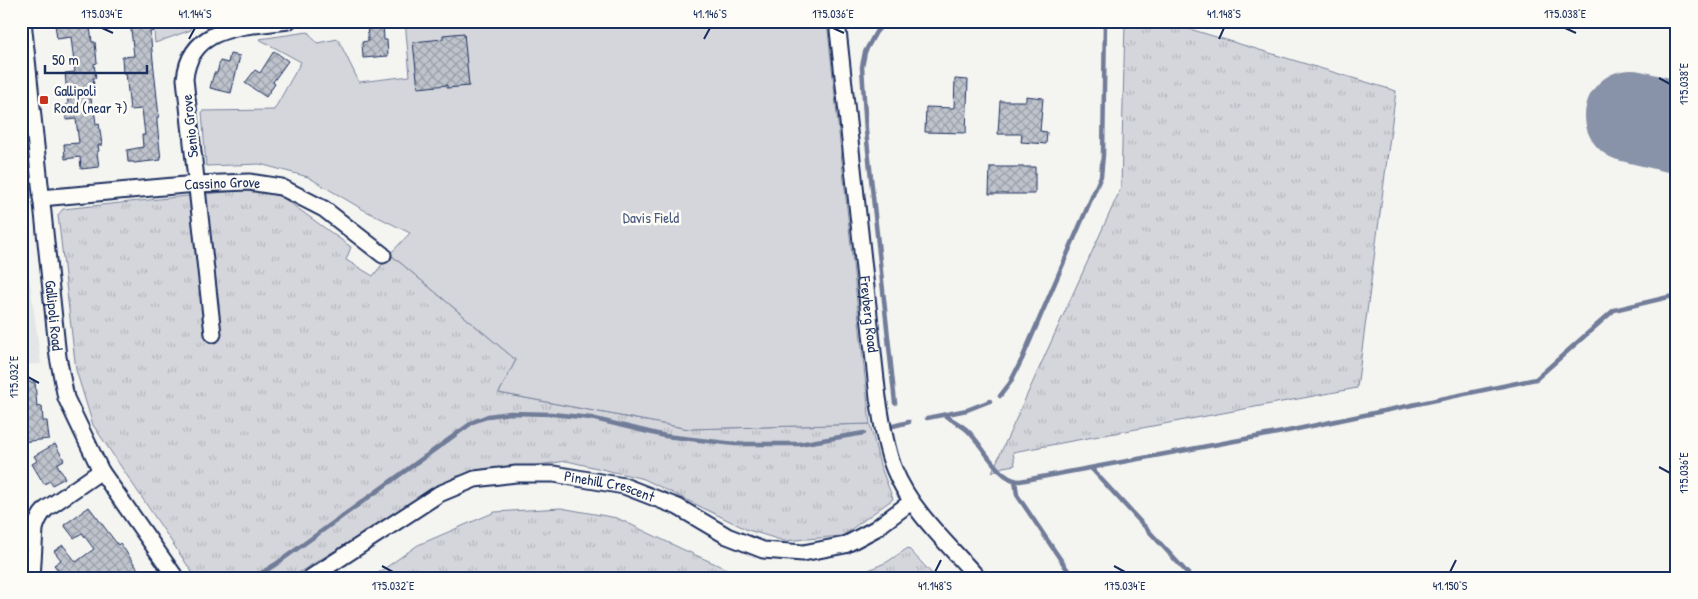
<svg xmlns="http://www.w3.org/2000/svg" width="1698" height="599" viewBox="0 0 1698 599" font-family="'Patrick Hand',sans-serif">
<defs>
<pattern id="grass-tufts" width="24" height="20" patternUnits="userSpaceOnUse" patternTransform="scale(1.25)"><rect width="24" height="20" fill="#d4d6db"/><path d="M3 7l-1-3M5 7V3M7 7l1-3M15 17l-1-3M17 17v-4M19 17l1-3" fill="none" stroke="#b5b8be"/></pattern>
<pattern id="building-cross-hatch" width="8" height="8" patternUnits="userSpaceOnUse" patternTransform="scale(1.25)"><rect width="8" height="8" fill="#bfc3cc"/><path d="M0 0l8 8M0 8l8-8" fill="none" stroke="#9a9fa9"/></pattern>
</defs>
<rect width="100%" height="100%" fill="#f4f4f1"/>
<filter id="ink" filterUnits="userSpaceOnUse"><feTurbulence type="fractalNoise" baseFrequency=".02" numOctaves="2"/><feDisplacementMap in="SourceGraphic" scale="10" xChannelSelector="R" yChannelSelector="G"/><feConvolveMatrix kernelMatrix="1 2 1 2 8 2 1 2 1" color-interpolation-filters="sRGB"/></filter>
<g filter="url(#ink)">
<path fill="#e4e5e6" d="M21 215 41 364 21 365Z"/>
<path fill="url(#grass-tufts)" stroke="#78829c" d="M1125 21H1163L1396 91 1357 388 1013 452 1015 465 1003 467 992 472 1121 188Z
M254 189 282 197 351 247 346 260 373 276 390 254 516 360 499 393 689 429 870 424 880 465 893 499 842 536 784 541 748 530 644 479 567 461 457 476 290 578H196L93 425 76 370 58 215 63 209Z
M561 508 617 518 682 549 747 578H371L418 545 495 512Z
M908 548 936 578H851L887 562Z"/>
<path fill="#d4d6db" stroke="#78829c" d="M153 21H190L191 30 155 43Z
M405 21H827L870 424 689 429 499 393 516 360 390 254 410 233 362 209 308 177 260 164 206 166 202 111 274 110 301 62 259 39 308 32 317 43 338 39 359 82 410 76Z"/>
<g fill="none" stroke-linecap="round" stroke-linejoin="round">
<path stroke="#717c98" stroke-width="4.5" d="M886 21 876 32 865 52 862 67 866 131 895 403
M1000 396 1010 383 1022 359 1101 176 1103 155 1105 21
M944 415C952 420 960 424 967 430 982 443 998 481 1020 481L1288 431 1536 379 1614 310 1677 295
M927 418 967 410 990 401
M893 426 909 422
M1091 468 1192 578
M1015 480 1017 495 1073 578
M254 578 276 564 473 422 488 416 510 413 552 414 591 418 665 436 735 444H799L864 433"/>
<path stroke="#8892a8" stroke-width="92" d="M1631 116 1677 127"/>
</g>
<path fill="url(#building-cross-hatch)" stroke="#1b2f5e" d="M87 21V27H90L92 42H95L97 63 94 64 96 78H93L94 86H90L92 109H94L96 124 99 123 102 145H98L99 151 97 152 99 167 81 169 80 157 65 159 64 144 79 143 76 119 66 120 65 105 68 104 65 73 75 72 71 37 57 39 55 24Z
M130 21H153L154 31 150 32 155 79 159 117H157V123L161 160 134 163V162H128L127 150 143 147 142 135H145L142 109 130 110 126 73H123L122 57 134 56Z
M367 21H383L384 40H387L388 56 363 58 362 42 368 41Z
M464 33 469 86 447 88V85L418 88 413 42 443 39V35Z
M274 51 288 61 273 82 275 84 266 97 245 83 255 70 260 73Z
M230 54 240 56 231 93 210 88 214 73H217L220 61 228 63Z
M955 79 968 80 966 133 925 132 926 107 954 108Z
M1026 96 1043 98 1040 131 1047 132 1046 144 1021 142 1022 134H998L1000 101H1026Z
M990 167H1035V194H989Z
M21 382H35L37 407 42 406 43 421H47L49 439 21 442Z
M55 444 64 460 57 464 65 478 52 485 50 481 44 484 32 464 37 461 34 456Z
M89 507 118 545 120 543 144 578H64L54 565 61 560 54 551 63 545 76 562 94 549 82 533 74 538 64 525Z"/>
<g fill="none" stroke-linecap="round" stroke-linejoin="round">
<g stroke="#1b2f5e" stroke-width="19">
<g id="street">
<path id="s1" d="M23 21 58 357 66 398 101 471 176 578"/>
<path id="s2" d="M837 21 878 398C882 421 885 447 894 469 911 511 948 544 978 578"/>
<path id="s3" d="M41 198 196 184 249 182 281 187 324 209 383 255"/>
<path d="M213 334 185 79C190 24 246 27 288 21"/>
<path d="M32 578 35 529C37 521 40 515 46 509L101 471"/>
<path id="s4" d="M310 578 439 494 475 479 516 474H554L624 486 678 507 727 536 763 550 803 553 845 545 875 529 911 502"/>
</g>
</g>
<use href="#street" stroke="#fdfcf7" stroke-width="15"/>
</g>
</g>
<path fill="none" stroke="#1b2f5e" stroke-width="2" d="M102 28 113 33M833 28 844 33M1565 28 1576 33M189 39 195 28M704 39 710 28M1219 39 1224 28M1659 78 1670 84M28 377 39 383M1659 467 1670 473M382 566 393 572M1114 566 1125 572M935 572 941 560M1450 572 1456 560"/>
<rect fill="#c8321e" stroke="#fdfcf7" stroke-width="2" x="39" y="95" width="10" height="10" rx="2.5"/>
<g text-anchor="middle" stroke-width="5" stroke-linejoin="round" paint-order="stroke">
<g font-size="15" fill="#1b2f5e" stroke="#fdfcf7" text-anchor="start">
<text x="54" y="96">Gallipoli<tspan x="54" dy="17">Road (near 7)</tspan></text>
</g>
<g font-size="15" fill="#1b2f5e" stroke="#fdfcf7">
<text transform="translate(190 126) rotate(-96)" y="5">Senio Grove</text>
<text dy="5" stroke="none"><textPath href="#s3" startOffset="182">Cassino Grove</textPath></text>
<text dy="5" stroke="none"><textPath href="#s1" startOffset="296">Gallipoli Road</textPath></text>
<text dy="5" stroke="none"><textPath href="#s2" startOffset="295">Freyberg Road</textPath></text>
<text dy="5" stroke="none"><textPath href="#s4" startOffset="329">Pinehill Crescent</textPath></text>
</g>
<g font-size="15" fill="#49597d" stroke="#fdfcf7">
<text x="651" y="223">Davis Field</text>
</g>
</g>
<rect width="1698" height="599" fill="none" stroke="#fdfcf7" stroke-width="55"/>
<path d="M45 65v8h102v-8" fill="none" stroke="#1b2f5e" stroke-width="2.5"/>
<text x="52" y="65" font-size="15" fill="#1b2f5e" stroke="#fdfcf7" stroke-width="4" paint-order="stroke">50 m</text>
<rect x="28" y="28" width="1642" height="544" fill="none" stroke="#1b2f5e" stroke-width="2"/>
<g font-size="12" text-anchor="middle" fill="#1b2f5e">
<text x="102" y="18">175.034°E</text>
<text x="195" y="18">41.144°S</text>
<text x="710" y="18">41.146°S</text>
<text x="833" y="18">175.036°E</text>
<text x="1224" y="18">41.148°S</text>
<text x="1565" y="18">175.038°E</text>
<text transform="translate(1684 84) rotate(-90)" y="4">175.038°E</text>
<text transform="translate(14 377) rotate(-90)" y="4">175.032°E</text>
<text transform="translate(1684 473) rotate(-90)" y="4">175.036°E</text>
<text x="393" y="590">175.032°E</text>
<text x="935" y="590">41.148°S</text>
<text x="1125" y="590">175.034°E</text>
<text x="1450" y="590">41.150°S</text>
</g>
</svg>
